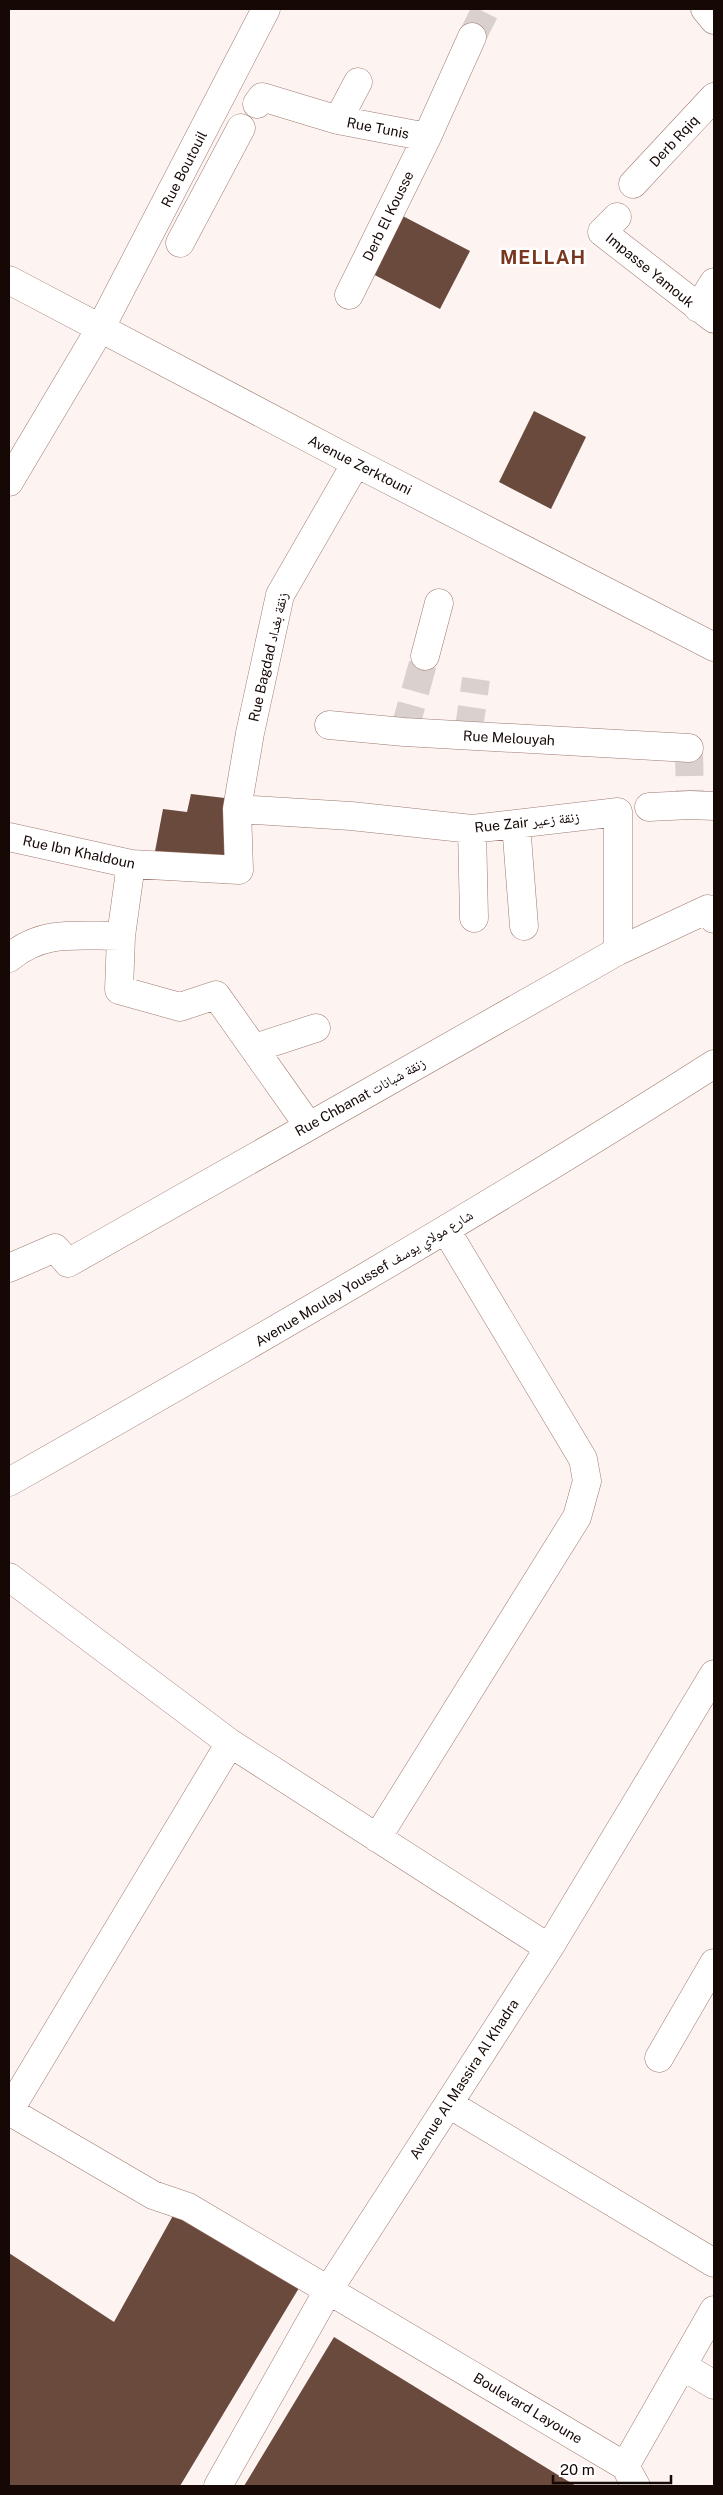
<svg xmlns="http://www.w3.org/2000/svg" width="723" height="2495" viewBox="0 0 723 2495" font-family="'Public Sans','Noto Naskh Arabic',sans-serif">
<rect width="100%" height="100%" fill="#fdf4f2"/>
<path fill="#6b4a3e" d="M397 213 470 251 440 309 367 271Z
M534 411 586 437 551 509 499 482Z
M191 794 233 799V865L153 862 163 809 187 812Z
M175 2212 299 2288 180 2486H9V2253L114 2322Z
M334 2337 576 2486H244Z"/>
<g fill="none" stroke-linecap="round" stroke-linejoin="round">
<path stroke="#dad1ce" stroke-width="28" stroke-dasharray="28 14" stroke-linecap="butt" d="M472 37 486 9
M404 732 425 656
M468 735 476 679
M689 748 690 805"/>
<g stroke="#9f7a6e" stroke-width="29">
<path id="minor" d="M705 9 714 20
M257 104 262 97 338 120 427 137 472 37
M338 120 358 82
M633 184 714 97
M617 217 602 232 714 319
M180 243 241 128
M9 280 356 463 714 647
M349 295 427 137
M698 308 714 282
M9 482 100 329 266 9
M425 656 439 603
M329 725 404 732 689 748
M649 807 690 805 714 806
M237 809 351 816 472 829 618 812V951
M516 824 524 926
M472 829 474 918
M9 837 131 864 239 870 237 809 250 733 280 595 356 463
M131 864 121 936 119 990 180 1007 216 995 308 1125
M9 958C43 929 78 936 121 936
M255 1048 316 1028
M9 1268 55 1248 68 1263 618 951 708 909 714 919
M9 1482C247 1347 484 1211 714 1064
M9 1577 230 1743 549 1948
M377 1838 577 1517 587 1481 583 1459 446 1230
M659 2058 714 1963
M449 2104 714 2263
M9 2111 153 2195 188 2207 625 2466 714 2310
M9 2111 230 1743
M683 2366 714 2385
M625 2466 636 2486
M218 2486 329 2289 549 1948 714 1674"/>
</g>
<use href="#minor" stroke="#fff" stroke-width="28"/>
</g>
<g text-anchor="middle" stroke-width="5" stroke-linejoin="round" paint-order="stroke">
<g font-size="14" fill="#150805" stroke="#fff">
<text transform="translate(378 128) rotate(11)" y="5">Rue Tunis</text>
<text transform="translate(674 141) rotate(-47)" y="5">Derb Rqiq</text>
<text transform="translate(184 169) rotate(-63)" y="5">Rue Boutouil</text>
<text transform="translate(388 216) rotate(-64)" y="5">Derb El Kousse</text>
<text transform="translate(650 270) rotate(39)" y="5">Impasse Yamouk</text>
<text transform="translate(360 465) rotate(27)" y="5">Avenue Zerktouni</text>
<text transform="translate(268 657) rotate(-77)" y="5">Rue Bagdad زنقة بغداد</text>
<text transform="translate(509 738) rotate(3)" y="5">Rue Melouyah</text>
<text transform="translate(527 822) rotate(-6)" y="5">Rue Zair زنقة زعير</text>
<text transform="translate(79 852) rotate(12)" y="5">Rue Ibn Khaldoun</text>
<text transform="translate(360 1097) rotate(-29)" y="5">Rue Chbanat زنقة شبانات</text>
<text transform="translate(364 1278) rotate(-31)" y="5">Avenue Moulay Youssef شارع مولاي يوسف</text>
<text transform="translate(464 2079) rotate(-57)" y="5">Avenue Al Massira Al Khadra</text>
<text transform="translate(528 2408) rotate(31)" y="5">Boulevard Layoune</text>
</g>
<g font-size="19" font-weight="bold" letter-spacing="1" fill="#7a3720" stroke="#fff">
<text x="543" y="264">MELLAH</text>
</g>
</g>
<rect width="723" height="2495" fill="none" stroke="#150805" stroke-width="20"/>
<path d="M553 2475v8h118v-8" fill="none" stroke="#150805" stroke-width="2.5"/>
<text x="560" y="2475" font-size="15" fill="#150805" stroke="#ffffff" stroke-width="4" paint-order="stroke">20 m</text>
</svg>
